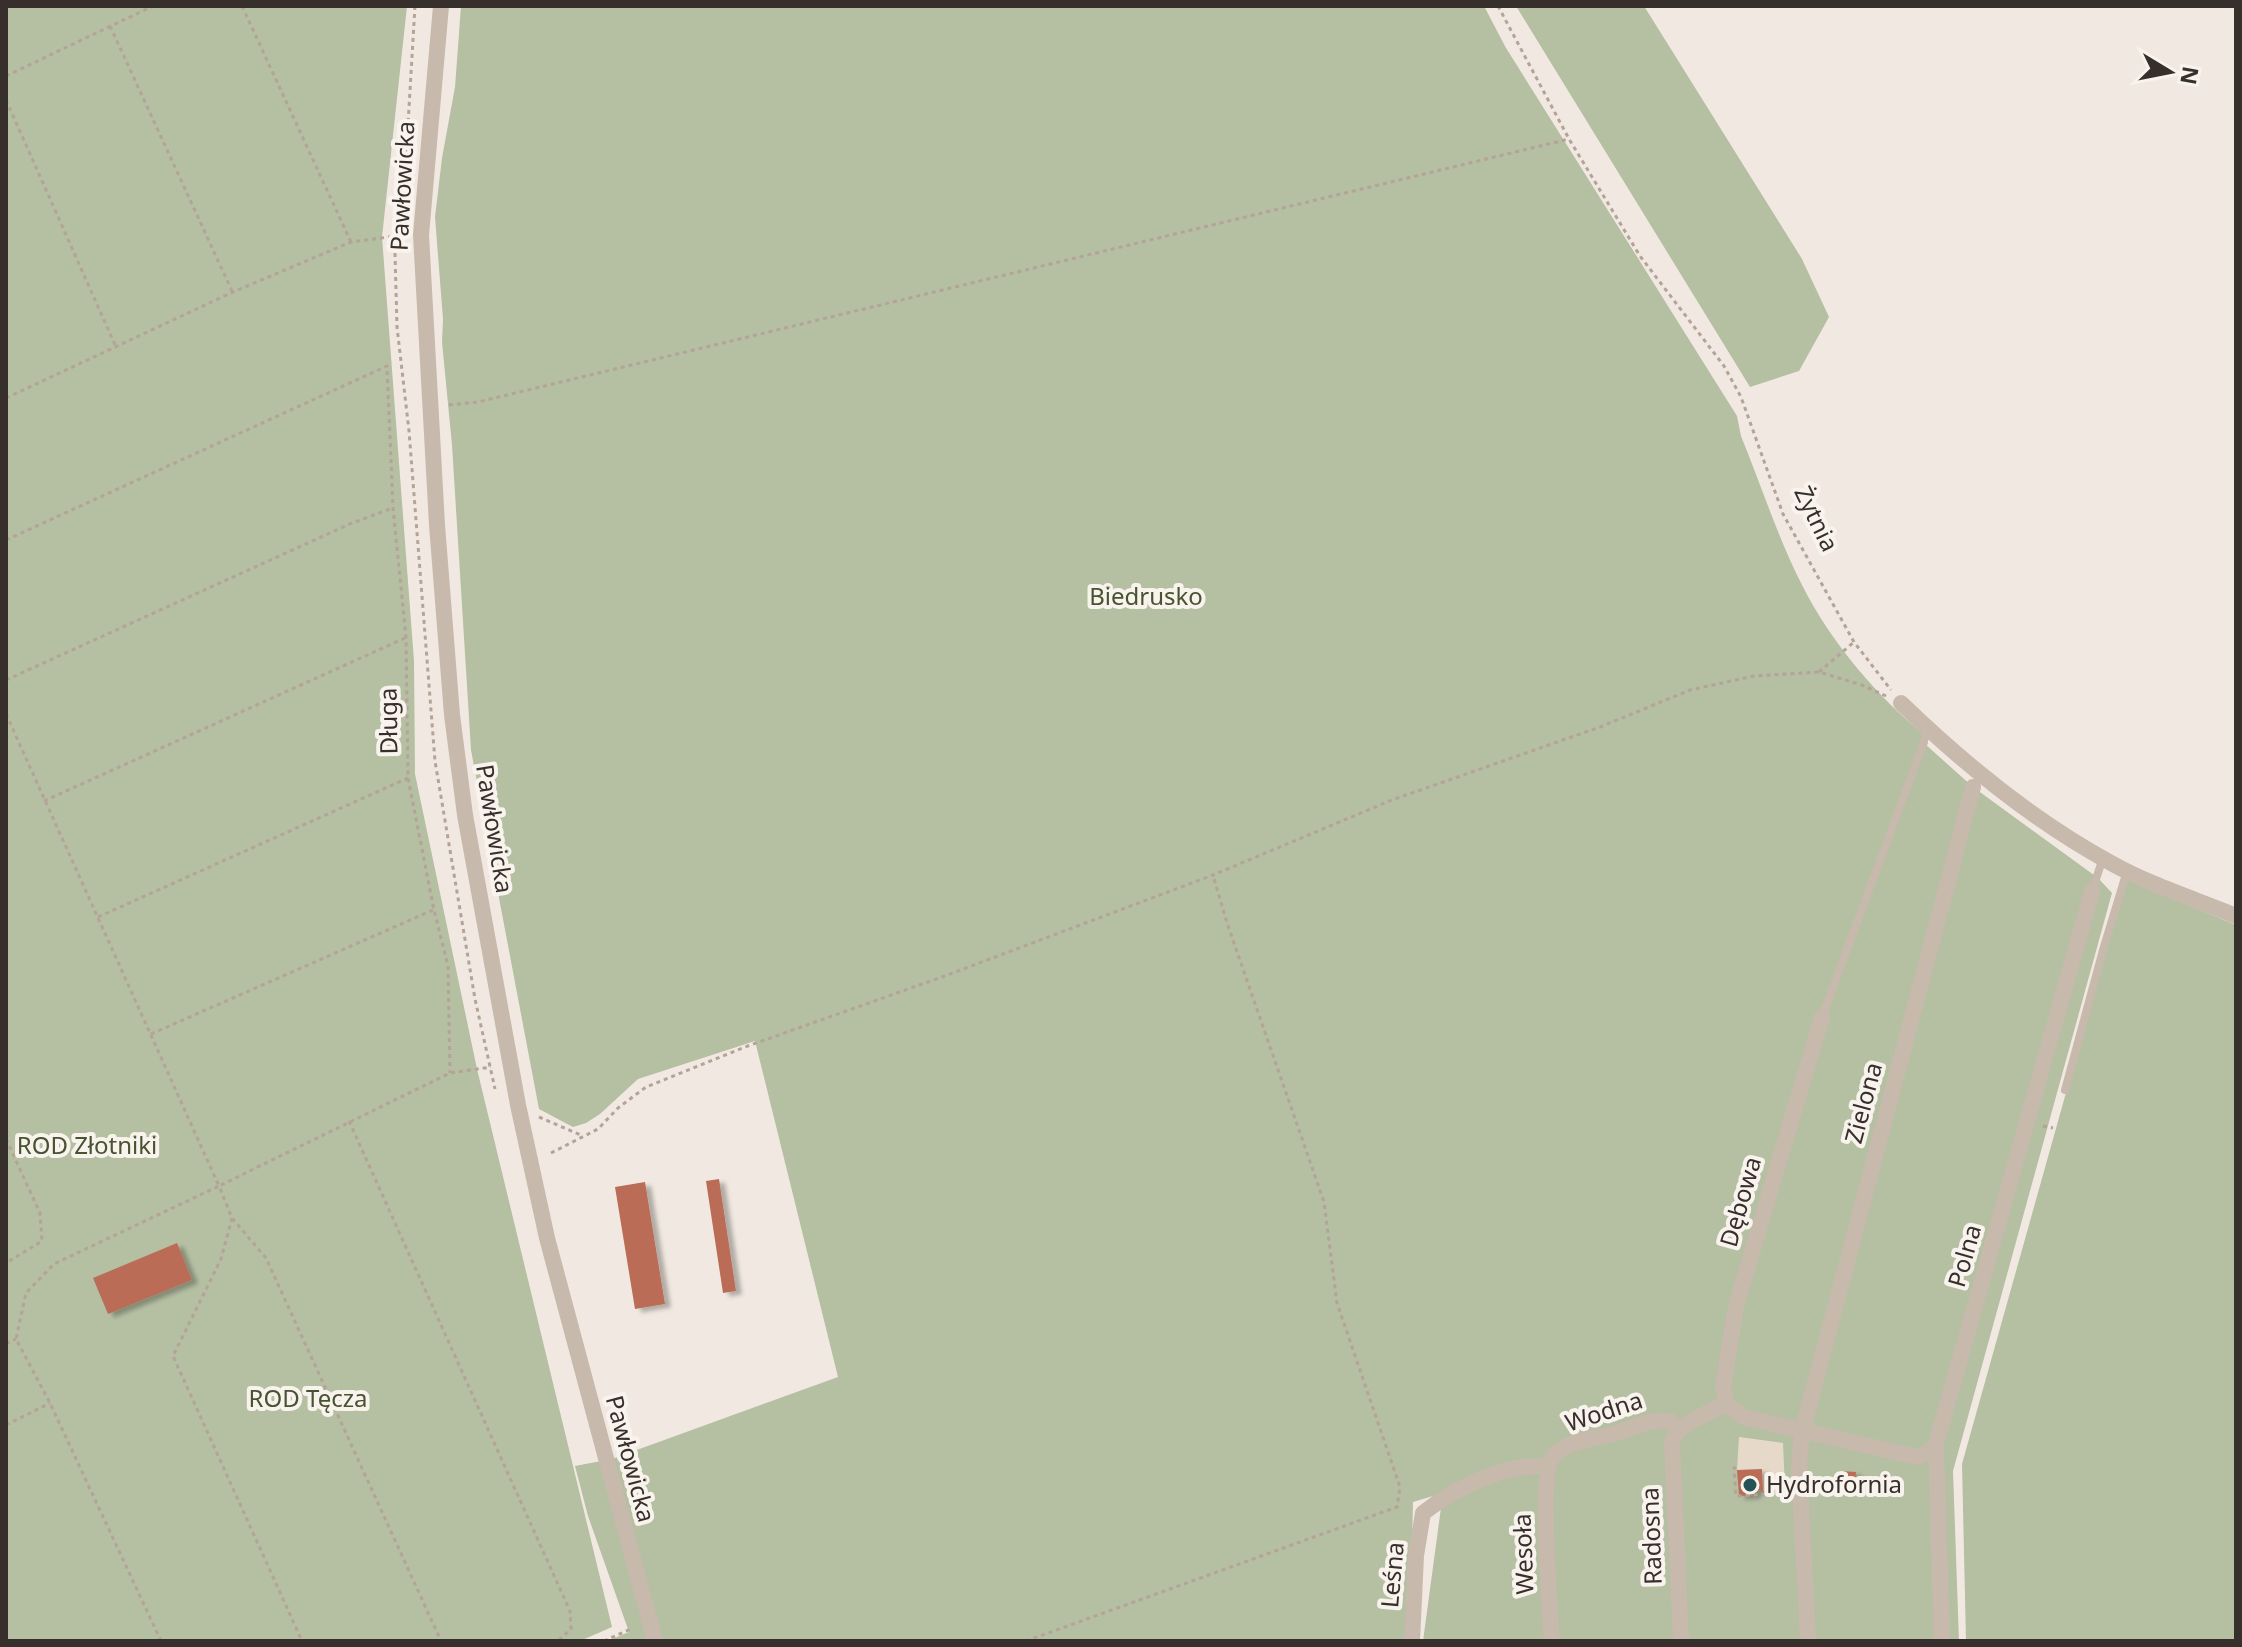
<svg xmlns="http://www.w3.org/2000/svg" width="2242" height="1647" viewBox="0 0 2242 1647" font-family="'Noto Sans',sans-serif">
<defs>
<filter id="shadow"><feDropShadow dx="6" dy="3.5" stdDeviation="2" flood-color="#0004"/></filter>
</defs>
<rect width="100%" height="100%" fill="#f1e9e1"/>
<path fill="#b5bfa2" d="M6 6H407L382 237 414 661 415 774 477 1069 612 1627 580 1641H6Z
M461 6H1484L1506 48 1737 416 1741 436C1761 485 1778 538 1802 585 1830 641 1878 698 1927 737L1925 744 1973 787 2098 878 2112 893 1953 1471 1959 1641H1423L1443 1493 1413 1502 1410 1641H607L629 1632 588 1516 575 1466 612 1459 838 1377 755 1041 638 1079 600 1114 586 1123 573 1127 539 1109 471 750 452 445 442 342 443 319 435 217 442 158 455 87Z
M1516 6H1644L1802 259 1829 317 1799 371 1750 387Z
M2127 875 2159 893 2236 925V1641H1966L1962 1464Z"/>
<path fill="#e7d9c9" d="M1739 1437 1783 1443 1785 1489 1763 1491 1761 1470H1737Z"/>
<path fill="#ba6c56" filter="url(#shadow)" d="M719 1179 736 1291 723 1293 706 1181Z
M645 1182 665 1304 635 1309 615 1187Z
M177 1243 192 1280 108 1314 93 1278Z
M1762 1469 1763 1491 1755 1490V1495L1739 1496 1737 1470Z
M1839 1471 1856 1472 1855 1485 1838 1484Z"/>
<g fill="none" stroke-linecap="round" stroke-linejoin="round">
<path stroke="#b4a398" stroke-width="3" stroke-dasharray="4 4" stroke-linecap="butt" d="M242 6 351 242
M415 6 405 175 395 254 397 327 409 431 435 761 475 999 495 1089
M1498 6 1569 139 1640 256 1724 366 1741 397 1783 514 1854 642 1891 690
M110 26 232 291
M6 76 153 6
M6 100 116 347
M6 398 233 292 351 242 404 235
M449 405 478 402 1569 139
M6 540 387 366 393 508 406 637 408 778 434 910 448 966 450 1073
M1819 672 1854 642
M6 680 352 523 393 508
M6 714 219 1186 450 1073 491 1067
M44 801 405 638
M98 917 408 778
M151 1034 433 910
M539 1117 583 1136
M349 1121 570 1611 571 1629 558 1641
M2043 1126 2053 1128
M6 1139 40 1213 42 1241 6 1263
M551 1153 598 1129 618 1108 646 1087 745 1047 942 977 1213 875 1392 800 1600 727 1690 690 1754 676 1819 672 1862 685 1886 696
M232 1218 221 1259 173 1356 302 1641
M6 1344 16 1339
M6 1425 50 1403
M1736 1467 1734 1468 1736 1496 1770 1494 1769 1490
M1818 1483 1838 1481
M161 1641 50 1403 16 1339 26 1293 54 1264 219 1186 232 1218 266 1258 441 1641
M604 1641 633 1628
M1026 1641 1397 1507 1400 1487 1337 1303 1324 1202 1227 923 1213 875"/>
<path stroke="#c8b9ad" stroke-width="8" d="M2092 891 2103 858
M1822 1017 1924 742 1926 729
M2065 1090 2103 950 2127 871"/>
<path stroke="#c8b9ad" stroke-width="16" d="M441 6 421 235 437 525 452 715 465 815 518 1105 547 1238 655 1641
M1901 703C1964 764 2034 821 2111 863 2150 885 2195 899 2236 916
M1726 1404 1723 1387 1736 1306 1822 1017
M1726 1404 1743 1417 1917 1457 1928 1453 1936 1444
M1677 1431 1672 1443 1681 1641
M1677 1431 1695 1419 1726 1404
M1412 1641 1416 1556 1423 1513C1455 1488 1506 1463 1547 1466
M1552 1641C1550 1612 1539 1475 1552 1458 1563 1442 1594 1438 1613 1434 1633 1429 1651 1416 1671 1422L1677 1431
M1808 1641 1799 1466 1802 1432 1973 787
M1942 1641 1936 1444 2092 891"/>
</g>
<circle fill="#255255" stroke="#f9f3ed" stroke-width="3" cx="1750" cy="1485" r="8"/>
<g text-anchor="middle" stroke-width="8" stroke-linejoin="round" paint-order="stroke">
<g font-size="24" fill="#372f2b" stroke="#f9f3ed">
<text transform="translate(403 186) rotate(-87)" y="8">Pawłowicka</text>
<text transform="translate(1816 519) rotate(64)" y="8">Żytnia</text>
<text transform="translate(389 721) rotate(-91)" y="8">Długa</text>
<text transform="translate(494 829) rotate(81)" y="8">Pawłowicka</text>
<text transform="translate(1864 1103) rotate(-75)" y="8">Zielona</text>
<text transform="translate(1741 1202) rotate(-74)" y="8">Dębowa</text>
<text transform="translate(1965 1256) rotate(-74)" y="8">Polna</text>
<text transform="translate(1604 1412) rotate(-18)" y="8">Wodna</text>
<text transform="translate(630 1459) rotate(75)" y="8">Pawłowicka</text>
<text transform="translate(1652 1536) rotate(-92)" y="8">Radosna</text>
<text transform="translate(1524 1554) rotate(-92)" y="8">Wesoła</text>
<text transform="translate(1393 1575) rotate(-85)" y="8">Leśna</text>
</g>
<g font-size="24" fill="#475331" stroke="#f9f3ed">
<text x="1146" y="605">Biedrusko</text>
<text x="87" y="1154">ROD Złotniki</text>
<text x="308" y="1407">ROD Tęcza</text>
</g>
<g font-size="24" fill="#372f2b" stroke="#f9f3ed" text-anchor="start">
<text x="1766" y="1493">Hydrofornia</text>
</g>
</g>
<rect width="2242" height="1647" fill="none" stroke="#372f2b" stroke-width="16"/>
<g transform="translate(2170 72) rotate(100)" stroke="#f9f3ed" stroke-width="6" paint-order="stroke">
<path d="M0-6L14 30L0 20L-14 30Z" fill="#372f2b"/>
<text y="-12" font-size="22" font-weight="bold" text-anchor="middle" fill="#372f2b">N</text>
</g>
</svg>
